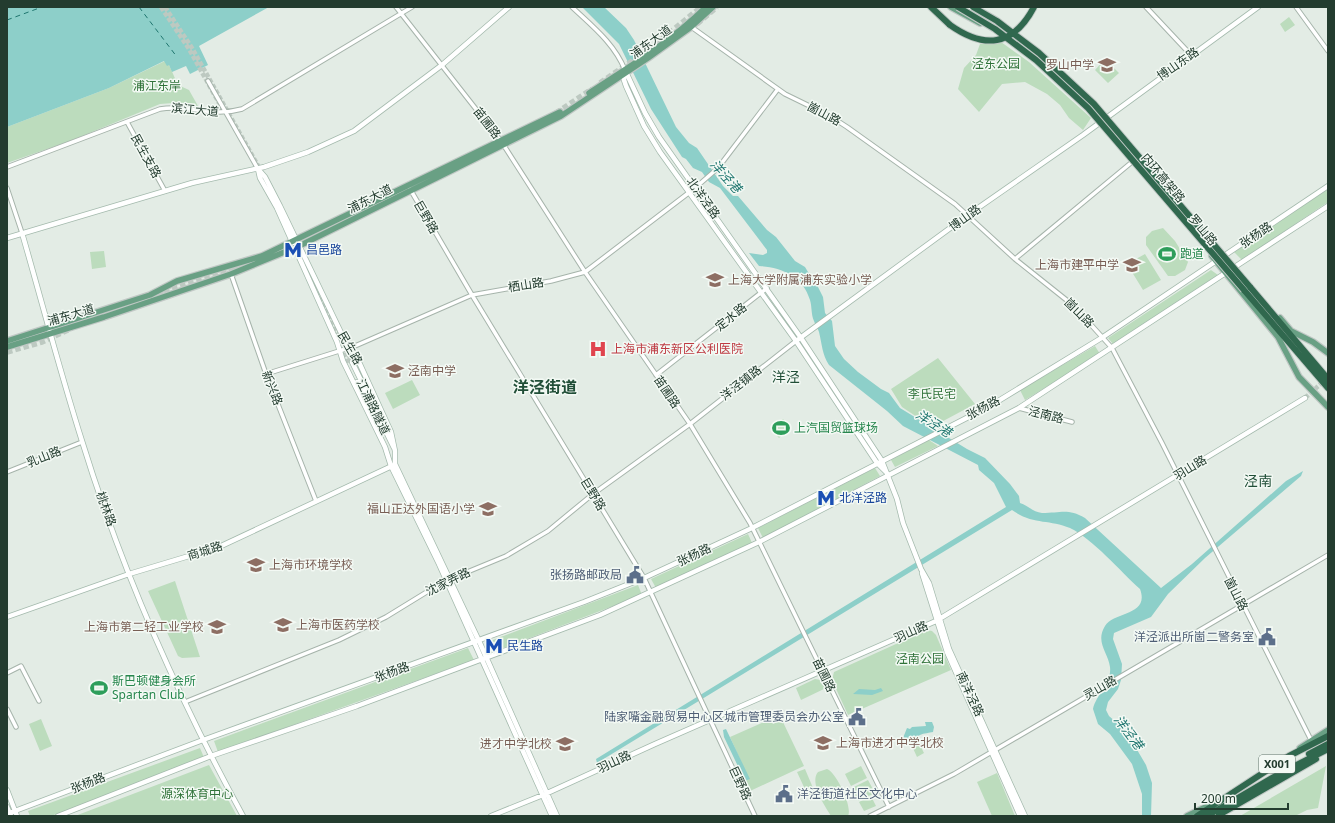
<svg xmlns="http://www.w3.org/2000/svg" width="1335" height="823" viewBox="0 0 1335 823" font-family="'Noto Sans','Noto Sans SC',sans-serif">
<rect width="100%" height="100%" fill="#e3ece5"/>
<path fill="#bcdcbd" d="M1289 17 1295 25 1285 32 1280 24Z
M1001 42 1029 62 1091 118 1083 130 1069 118 1060 105 1047 94 1025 82 1002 84 979 112 958 89 964 68 976 55 980 44Z
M1105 59 1119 73 1108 83 1095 70Z
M165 61 169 65 178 85 189 90 198 106 173 103 160 104 70 141 7 163V127L109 88Z
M1328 189V202L1242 260 1234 252Z
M1163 228 1175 241 1188 262 1185 270 1175 276H1168L1146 245V237L1152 231Z
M104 251 106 267 92 269 90 252Z
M1145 254 1161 280 1143 290 1127 264Z
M1211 270 1218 275 1113 344 1108 338Z
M1095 346 1100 354 1025 400 1020 390Z
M938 358 975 404 932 427 902 407 891 389Z
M412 380 420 395 393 409 385 393Z
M783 419 791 427 779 438 772 430Z
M929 440 938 446 895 467 891 460Z
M875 468 880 476 763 538 758 528Z
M748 534 753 545 656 588 651 579Z
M175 581 200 657 182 658 178 656 148 591Z
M638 585 642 595 490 653 485 643Z
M927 630 932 631 936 635 951 670 848 715 832 680 834 672Z
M468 648 474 660 218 752 214 741Z
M815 679 821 680 826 688 801 700 796 688Z
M41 719 52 746 40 751 29 724Z
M771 719 773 724 782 720 804 766 750 791 745 781 749 779 730 737Z
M918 741 924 753 917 757 911 744Z
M200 748 205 760 51 816H30L28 811Z
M209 765 237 816H75Z
M861 766 867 778 851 786 845 774Z
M1326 766 1318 808 1307 810 1295 816H1240Z
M805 769 816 795 809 798 797 772Z
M827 769C836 772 853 807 848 816H831C825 806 809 783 818 772Z
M997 773 1015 816H992L977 782Z
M868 780 875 793 858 801 852 788Z
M871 796 876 806 864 811 859 802Z"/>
<path fill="#8dcfc9" d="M7 7H269L199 46 208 65 190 74 186 66 172 72 169 65 167 66 164 61 109 88 7 127Z
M582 7H604L626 28 634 40 676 127 689 143 697 148 723 186 733 196H738L767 230 776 237 795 261 805 267 808 272 812 275 823 297 825 313 832 321 835 346 844 359 858 372 881 389 889 393 900 408 967 449 985 458 1010 484 1019 496 1020 503C1027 505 1033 512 1042 513 1061 513 1068 508 1085 518L1161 588 1192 564 1286 481 1303 471 1301 476 1205 558 1168 594 1151 617 1114 633 1113 639 1122 664 1121 680 1118 689 1108 702 1106 710 1109 716 1126 731 1146 765 1152 783 1151 816H1142V794L1132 764 1110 734 1098 724 1093 709C1096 695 1112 683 1110 667 1108 652 1095 642 1105 626 1114 611 1150 616 1140 589 1120 571 1093 539 1070 528 1049 519 1033 525 1012 510L597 763 596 759 1006 507 994 483 979 470 978 465 903 426 887 411 829 365C822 354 822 344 819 332 818 328 815 325 814 321 811 315 812 306 810 300 803 276 781 267 759 266L749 253 763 255 767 253V250L720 188 709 182 702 172 693 168 686 159 682 157 651 109 619 44Z
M881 688 883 691 872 695 853 694 859 689 875 690Z
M925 722H932L934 727 933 732C929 733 924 733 920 735 914 737 910 745 903 738L907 728 910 729 912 727 926 726Z
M726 729 750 779 745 781 724 737 723 730Z"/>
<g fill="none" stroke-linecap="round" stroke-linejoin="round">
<path stroke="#1f766f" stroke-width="1" stroke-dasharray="5 4" stroke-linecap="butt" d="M139 7 177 57
M7 20 42 7"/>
<path stroke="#bdc9c1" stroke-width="4.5" stroke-dasharray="4.5 2" stroke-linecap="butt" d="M161 7 189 49 224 112
M165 7 192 48 261 171
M296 244 352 362
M341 347 348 364
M1305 398 1325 380"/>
<path stroke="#bdc9c1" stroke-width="5.5" stroke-dasharray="5.5 3" stroke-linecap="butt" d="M697 24 717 7
M600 83 651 48 701 7
M556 113 592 89
M275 253 312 235
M156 294 258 260
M7 352 42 342 72 328"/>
<g stroke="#a6b4ab" stroke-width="5.5">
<path id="street" d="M396 7 501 141 585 272 690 424 750 523 889 807
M572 7C592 26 614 43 625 70
M1146 7 1191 55
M1296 7 1328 51
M690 26 785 94 830 116 847 127 955 204 1015 259 1074 306 1112 348 1162 443 1311 740
M208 81 258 169
M127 122 165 191
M7 167 160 109C191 104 210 118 242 109L412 7
M7 188 22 233
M410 189 472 295 644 578 755 816
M1015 259 1132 162
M231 274 266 374 316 501
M266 374 355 346 472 295 551 281 585 272 695 188 718 168 778 89
M656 375 767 288
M1019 408 1072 422
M7 472 82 442
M7 673 21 666 39 701
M185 702 339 640 386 617 443 582 506 556 548 531 593 494 690 424 796 341
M7 709 16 727
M870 816 954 774 1328 555"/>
</g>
<g stroke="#a4baad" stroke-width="6">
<path id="secondary" d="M625 70 645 113 659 137 801 338 882 461 897 499 903 523 921 569 929 583 949 649 1025 816
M624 72V80L626 86 644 126 660 152 796 341 877 463 887 473
M258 169 265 177 280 206 346 343 358 360 391 432 395 451V464L479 641 557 816
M258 169 260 178 277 208 337 342 343 361 385 447 391 466 439 564 552 816
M22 233C42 302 60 372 82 441 122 571 178 697 243 816
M7 238 192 183 264 167 308 152 354 131 442 65 509 7
M796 341 968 215 1083 135 1258 7
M352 362 394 448
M357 382 378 426
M922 573 947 652 1020 816
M7 617 129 574 219 547 394 465
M7 790 17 816
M7 807 11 816
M7 814 203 740 584 602 644 578 752 528 990 406 1103 337 1328 186
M58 816 211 756 357 706 600 615 759 542 1019 408 1328 206
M491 816 543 795 655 744 936 621 1305 398"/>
</g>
<g stroke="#c1c8c5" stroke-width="8">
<path id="primary" d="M951 7 980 23
M589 93C628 68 673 40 706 7
M1212 256 1278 337 1299 377 1328 407
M1280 318 1291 331 1313 342 1328 353
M7 341 150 295 177 281 262 256 560 112
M7 347 104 317 231 274 299 246 561 116 648 58 691 27 713 7
M1300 748 1328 730
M1187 816 1214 803"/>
</g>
<g stroke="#c1c8c5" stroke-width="8">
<path id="highway" d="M931 7 950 25
M1250 287 1328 379
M1244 290 1328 388
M1309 754 1328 744
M1219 815 1316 759
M1197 816 1289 756 1328 736
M1207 816 1279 774 1328 749"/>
</g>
<use href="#street" stroke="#fff" stroke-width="3.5"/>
<use href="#secondary" stroke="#fff" stroke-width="4.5"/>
<use href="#primary" stroke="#69a084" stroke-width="5.5"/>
<use href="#highway" stroke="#30684e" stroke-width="6"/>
<g stroke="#c1c8c5" stroke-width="8" stroke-linecap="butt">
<path id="highway-bridge" d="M958 7 995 29 1036 60 1088 108 1244 290
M973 7 997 21 1039 53 1094 104 1250 287
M950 25C984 49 1013 47 1034 7"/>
</g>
<use href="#highway-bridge" stroke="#30684e" stroke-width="6"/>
</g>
<defs>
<g id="school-bare" transform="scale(1.38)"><path d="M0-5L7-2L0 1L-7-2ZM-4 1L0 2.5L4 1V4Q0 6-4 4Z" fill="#8d6e63" stroke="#f3f9f4" stroke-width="2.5" paint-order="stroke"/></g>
<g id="metro-bare" transform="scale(1.38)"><path d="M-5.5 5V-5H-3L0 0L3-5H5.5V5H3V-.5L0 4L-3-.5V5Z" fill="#1a4fb4" stroke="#f3f9f4" stroke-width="2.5" paint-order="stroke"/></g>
<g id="stadium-bare" transform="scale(1.38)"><path d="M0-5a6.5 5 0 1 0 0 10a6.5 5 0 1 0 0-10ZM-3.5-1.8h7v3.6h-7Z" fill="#2e9e5b" stroke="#f3f9f4" stroke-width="2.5" paint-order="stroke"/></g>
<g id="hospital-bare" transform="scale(1.38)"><path d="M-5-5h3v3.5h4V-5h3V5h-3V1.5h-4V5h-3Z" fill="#e0444e" stroke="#f3f9f4" stroke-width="2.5" paint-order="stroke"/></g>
<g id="civic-bare" transform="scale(1.38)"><path d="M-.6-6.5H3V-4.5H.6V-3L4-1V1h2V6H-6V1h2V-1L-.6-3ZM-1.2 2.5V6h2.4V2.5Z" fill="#5c6f8a" stroke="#f3f9f4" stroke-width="2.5" paint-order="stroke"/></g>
</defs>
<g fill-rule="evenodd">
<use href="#school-bare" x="1107" y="65"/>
<use href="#metro-bare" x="293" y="250"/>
<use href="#stadium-bare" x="1167" y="254"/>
<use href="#school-bare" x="1132" y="265"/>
<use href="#school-bare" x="715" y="280"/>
<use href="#hospital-bare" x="598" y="349"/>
<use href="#school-bare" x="395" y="371"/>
<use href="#stadium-bare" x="781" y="428"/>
<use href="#metro-bare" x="826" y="498"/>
<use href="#school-bare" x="488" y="509"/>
<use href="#school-bare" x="256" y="565"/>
<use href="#civic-bare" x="635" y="575"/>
<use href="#school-bare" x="283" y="625"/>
<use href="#school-bare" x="217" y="627"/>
<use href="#civic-bare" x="1267" y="637"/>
<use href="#metro-bare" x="494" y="646"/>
<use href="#stadium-bare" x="99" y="688"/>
<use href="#civic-bare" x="857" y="717"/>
<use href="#school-bare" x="823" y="743"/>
<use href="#school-bare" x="565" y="744"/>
<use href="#civic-bare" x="784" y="794"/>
</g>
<g text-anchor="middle" stroke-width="3" stroke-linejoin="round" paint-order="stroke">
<rect fill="#f3f9f4" stroke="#61756a" stroke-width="1" x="1259" y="755" width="36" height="18" rx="3"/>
<g font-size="11" font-weight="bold" fill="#233c2f">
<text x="1277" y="768">X001</text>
</g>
<g font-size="12" fill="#233c2f" stroke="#f3f9f4">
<text transform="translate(651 42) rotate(-36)" y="4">浦东大道</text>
<text transform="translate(1178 64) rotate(-35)" y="4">博山东路</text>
<text transform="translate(195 110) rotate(5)" y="4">滨江大道</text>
<text transform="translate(824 114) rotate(28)" y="4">崮山路</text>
<text transform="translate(487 123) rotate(52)" y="4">苗圃路</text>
<text transform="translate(146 156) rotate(61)" y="4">民生支路</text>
<text transform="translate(1163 178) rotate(50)" y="4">内环高架路</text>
<text transform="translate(703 198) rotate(54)" y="4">北洋泾路</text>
<text transform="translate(370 199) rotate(-27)" y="4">浦东大道</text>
<text transform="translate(426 217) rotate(60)" y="4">巨野路</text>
<text transform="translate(965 218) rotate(-36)" y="4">博山路</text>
<text transform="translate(1203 230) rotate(50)" y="4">罗山路</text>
<text transform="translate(1256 235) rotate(-34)" y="4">张杨路</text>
<text transform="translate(526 285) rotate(-9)" y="4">栖山路</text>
<text transform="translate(1079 313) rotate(45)" y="4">崮山路</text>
<text transform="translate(71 315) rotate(-16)" y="4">浦东大道</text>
<text transform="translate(731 317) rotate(-39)" y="4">定水路</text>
<text transform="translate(350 348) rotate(60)" y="4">民生路</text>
<text transform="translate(741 383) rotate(-38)" y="4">洋泾镇路</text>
<text transform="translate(272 388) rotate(69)" y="4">新兴路</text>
<text transform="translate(667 392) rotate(56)" y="4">苗圃路</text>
<text transform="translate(373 407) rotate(64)" y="4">江浦路隧道</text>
<text transform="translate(983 408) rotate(-28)" y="4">张杨路</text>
<text transform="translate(1046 415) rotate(14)" y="4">泾南路</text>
<text transform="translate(44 457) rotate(-22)" y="4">乳山路</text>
<text transform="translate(1190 468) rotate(-31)" y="4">羽山路</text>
<text transform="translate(593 494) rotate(59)" y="4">巨野路</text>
<text transform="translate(106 509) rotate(70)" y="4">桃林路</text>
<text transform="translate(205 551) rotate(-18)" y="4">商城路</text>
<text transform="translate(694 555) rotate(-25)" y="4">张杨路</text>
<text transform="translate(448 582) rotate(-26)" y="4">沈家弄路</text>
<text transform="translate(1236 594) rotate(63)" y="4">崮山路</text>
<text transform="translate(911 632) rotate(-24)" y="4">羽山路</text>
<text transform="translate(392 672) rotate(-20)" y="4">张杨路</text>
<text transform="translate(824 675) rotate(64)" y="4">苗圃路</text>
<text transform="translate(1100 688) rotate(-30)" y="4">灵山路</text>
<text transform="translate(970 694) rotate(65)" y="4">南洋泾路</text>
<text transform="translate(614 762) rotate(-25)" y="4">羽山路</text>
<text transform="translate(88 783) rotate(-21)" y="4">张杨路</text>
<text transform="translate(740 783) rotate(65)" y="4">巨野路</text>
</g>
<g font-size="12" fill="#2f7238" stroke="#f3f9f4">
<text x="996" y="68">泾东公园</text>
<text x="157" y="90">浦江东岸</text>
<text x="932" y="398">李氏民宅</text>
<text x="920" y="663">泾南公园</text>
<text x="197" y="798">源深体育中心</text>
</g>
<g font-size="12" fill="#785e54" stroke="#f3f9f4" text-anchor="end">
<text x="1094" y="69">罗山中学</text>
<text x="1119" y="269">上海市建平中学</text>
<text x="728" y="284" text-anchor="start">上海大学附属浦东实验小学</text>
<text x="408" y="375" text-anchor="start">泾南中学</text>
<text x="475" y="513">福山正达外国语小学</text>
<text x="269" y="569" text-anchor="start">上海市环境学校</text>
<text x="296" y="629" text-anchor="start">上海市医药学校</text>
<text x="204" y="631">上海市第二轻工业学校</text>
<text x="836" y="747" text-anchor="start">上海市进才中学北校</text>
<text x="552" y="748">进才中学北校</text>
</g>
<g font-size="12" fill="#164399" stroke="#f3f9f4" text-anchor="start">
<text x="306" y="254">昌邑路</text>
<text x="839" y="502">北洋泾路</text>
<text x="507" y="650">民生路</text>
</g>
<g font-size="12" fill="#27864d" stroke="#f3f9f4" text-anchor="start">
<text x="1180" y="258">跑道</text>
<text x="794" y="432">上汽国贸篮球场</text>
<text x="112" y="685">斯巴顿健身会所<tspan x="112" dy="14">Spartan Club</tspan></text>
</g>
<g font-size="12" fill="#be3a42" stroke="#f3f9f4" text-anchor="start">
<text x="611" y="353">上海市浦东新区公利医院</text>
</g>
<g font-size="12" fill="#4e5e75" stroke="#f3f9f4" text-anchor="end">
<text x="622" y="579">张扬路邮政局</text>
<text x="1254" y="641">洋泾派出所崮二警务室</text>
<text x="844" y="721">陆家嘴金融贸易中心区城市管理委员会办公室</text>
<text x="797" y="798" text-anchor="start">洋泾街道社区文化中心</text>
</g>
<g font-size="13" font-style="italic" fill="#1f766f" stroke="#f3f9f4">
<text transform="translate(726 176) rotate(48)" y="5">洋泾港</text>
<text transform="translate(934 423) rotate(32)" y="5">洋泾港</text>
<text transform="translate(1129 732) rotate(53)" y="5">洋泾港</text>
</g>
<g font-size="14" fill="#204e37" stroke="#f3f9f4">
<text x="786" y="382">洋泾</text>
<text x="1258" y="486">泾南</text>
</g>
<g font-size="16" font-weight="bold" fill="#204e37" stroke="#f3f9f4">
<text x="545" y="393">洋泾街道</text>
</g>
</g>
<rect width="1335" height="823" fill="none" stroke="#233c2f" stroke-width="16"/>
<path d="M1195 803v6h93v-6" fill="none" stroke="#233c2f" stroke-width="2"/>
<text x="1201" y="803" font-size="12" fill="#233c2f" stroke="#f3f9f4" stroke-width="3" paint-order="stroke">200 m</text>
</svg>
